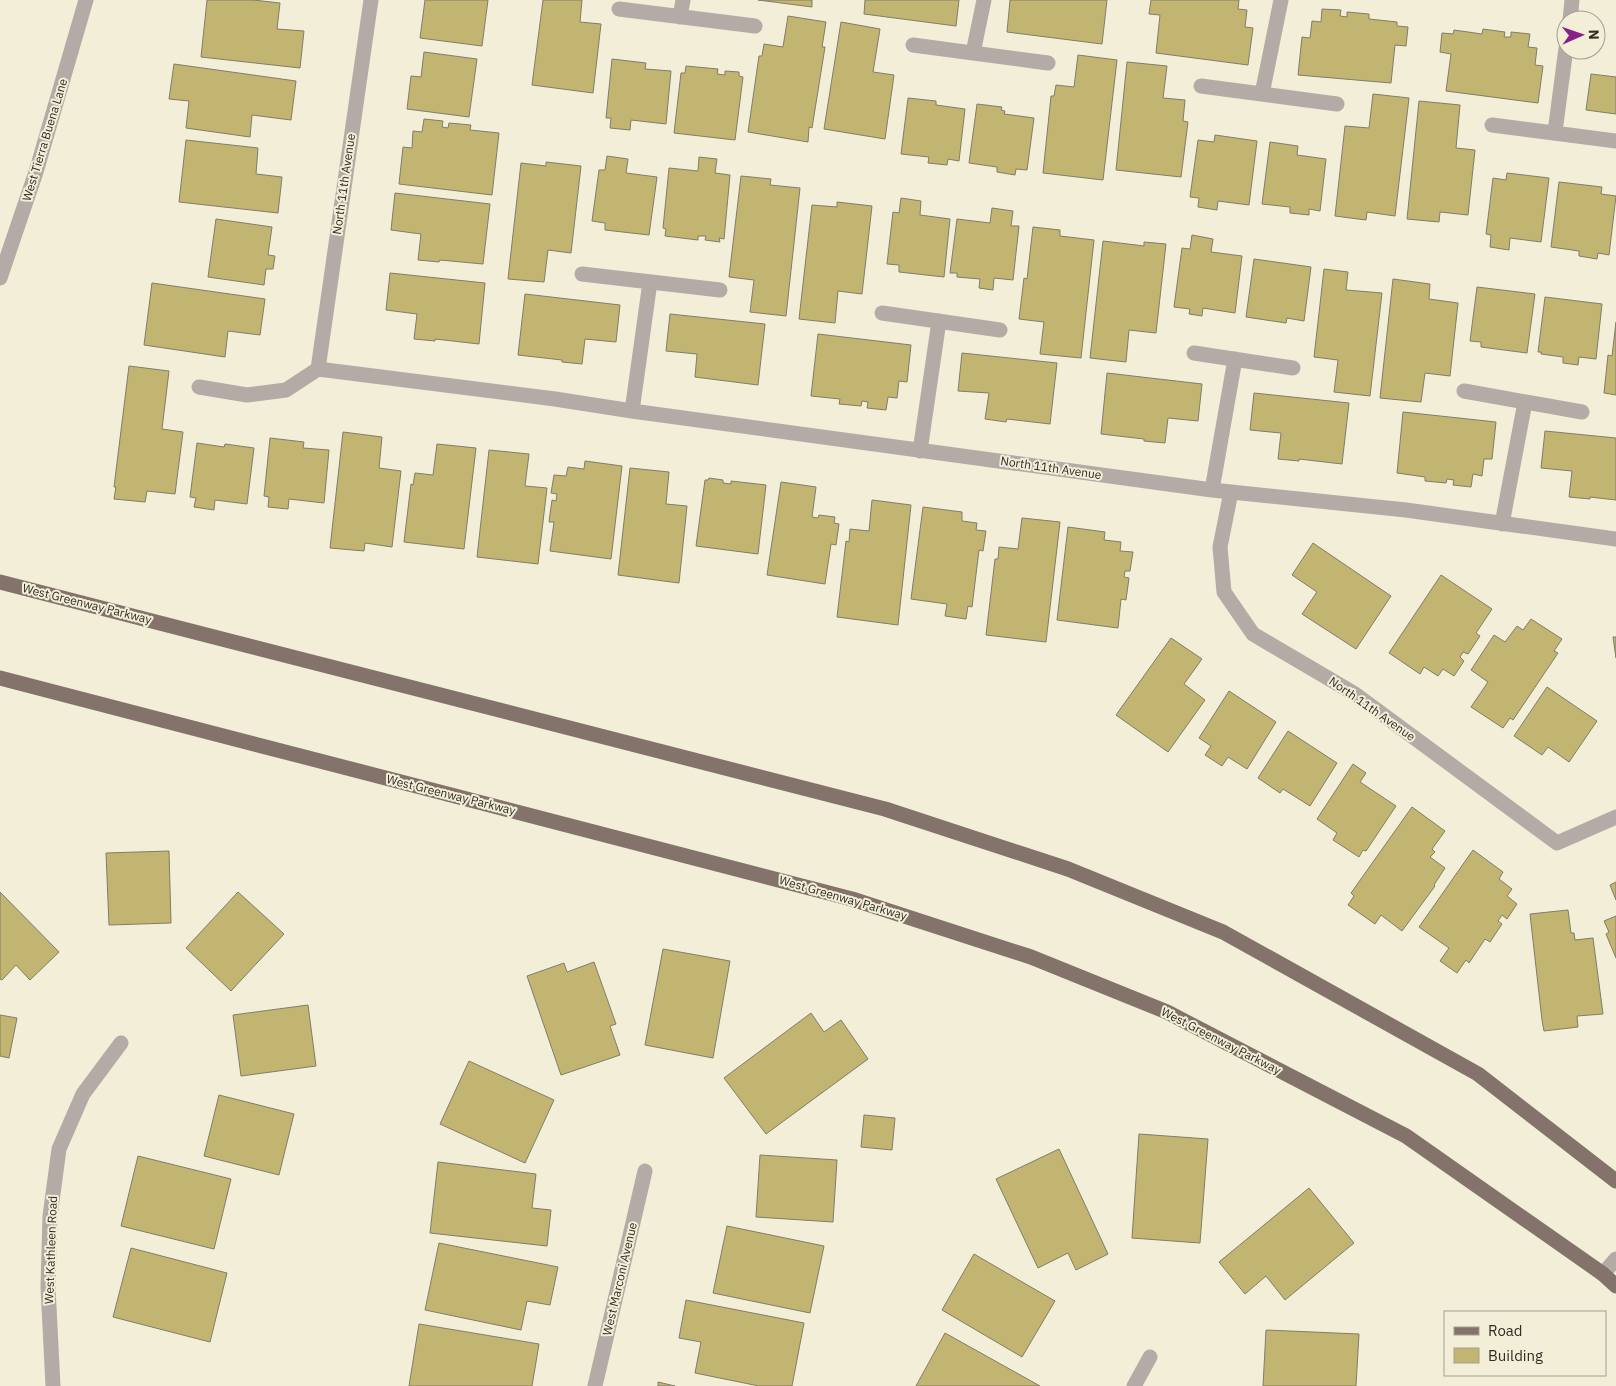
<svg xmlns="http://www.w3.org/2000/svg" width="1616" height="1386" viewBox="0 0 1616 1386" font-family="'IBM Plex Sans',sans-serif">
<rect width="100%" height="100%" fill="#f2eed8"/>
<path fill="#c2b572" stroke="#807d69" d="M207 0H253L280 3 277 29 304 31 300 68 201 57Z
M425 0H488L482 46 420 38Z
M543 0H582L580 22 601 24 593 93 532 85Z
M758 0H812V7Z
M865 0H959L956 26 864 14Z
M1010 0H1107L1102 44 1007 32Z
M1151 0H1239L1238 9 1247 10 1245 27 1253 28 1248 65 1156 53 1160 15 1149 14Z
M1322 9 1341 10 1340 16 1347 17V12L1369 14V19L1397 22V26L1408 27 1406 46 1395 45 1391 83 1298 75 1302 37 1310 38 1312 21 1321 22Z
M788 16 826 22 822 47H825L812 128 809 127 808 142 748 132 759 56H762L764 44 783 47Z
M841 22 880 29 873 72 894 75 885 139 824 129Z
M1483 29 1505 32 1504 37H1511V32L1530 34 1528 47 1537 48 1535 65 1543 66 1538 103 1446 91 1451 54 1440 52 1442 33 1453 34 1454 30 1482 34Z
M424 52 477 59 469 117 407 109 411 76 421 77Z
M1078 55 1117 60 1103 180 1043 173 1051 96H1054L1056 85 1074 87Z
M612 59 646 63 645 69 671 71 666 124 631 120 630 130 610 128 611 118H606Z
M1127 62 1167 66 1163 98 1185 100 1183 121 1188 122 1181 177 1116 170Z
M174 64 296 81 291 120 252 115 250 137 186 128 189 101 169 99Z
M686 66 718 69 717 74 725 75V71L739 72V76L743 77 735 140 674 133 681 73H685Z
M1591 74 1616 77V114L1586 110Z
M1373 94 1409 98 1395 216 1367 212 1366 220 1335 216 1345 126 1369 128Z
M908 98 936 101V105L965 109 959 161 948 159 947 165 928 163 929 157 901 154Z
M1419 101 1460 105 1456 148 1475 150 1468 215 1440 212 1439 222 1407 219Z
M977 104 1002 107 1001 110 1005 111 1004 114 1034 118 1027 170 1016 169 1015 175 997 172V167L969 163Z
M424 119 443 121 442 127 448 128 449 123 471 125 470 130 499 133 492 195 399 184 403 147 412 148 413 131 422 132Z
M1215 135 1257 141 1249 205 1218 201 1217 210 1198 207 1199 198 1190 197 1198 140 1214 142Z
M186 140 258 148 256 174 282 177 278 213 179 202Z
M1270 142 1298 146 1297 155 1326 159 1320 211 1309 209V215L1290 213V207L1262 204Z
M607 156 628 159 626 173 657 177 649 235 605 230V223L592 221 599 170H605Z
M699 157 717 159 715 173 730 175 724 239 719 238 720 242 705 240 706 236H698V240L665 236 666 229 663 228 669 168 698 171Z
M546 162 581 166 571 253 548 250 544 282 508 279 521 163 546 166Z
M1507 173 1549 178 1541 242 1510 238 1509 250 1490 247 1491 235 1486 234 1493 178 1506 180Z
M741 176 771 179 770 185 800 188 786 316 750 312 754 280 729 277Z
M1559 182 1602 187 1601 194 1616 196 1609 255 1598 253 1597 259 1579 256V251L1551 247Z
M395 193 490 204 483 264 440 260 439 262 418 260 421 234 391 230Z
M901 198 921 201 920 215 950 219 944 277 899 272V265L887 264 893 212 899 213Z
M837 202 872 206 862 294 838 291 835 323 799 319 812 205 837 207Z
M992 208 1013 211 1011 226H1019L1013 280 994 278 993 290 979 288 980 279 957 277V273H950L957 219 990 223Z
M216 219 272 227 268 255 275 256 273 269H266L264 285 208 277Z
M1033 227 1060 230V236L1094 240 1081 358 1040 354 1044 322 1019 319 1024 278 1027 279Z
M1192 235 1213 239 1211 252 1242 256 1235 313 1203 308 1202 316 1189 314 1190 309 1174 307 1182 248 1190 249Z
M1103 241 1144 246V242L1166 244 1156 333 1129 330 1126 362 1090 358Z
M1254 259 1311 267 1304 321 1287 318 1286 323 1246 317Z
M1324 269 1348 272 1346 290 1382 293 1370 396 1334 392 1338 360 1314 357Z
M390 273 485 283 479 344 435 339V341L414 339 417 314 386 310Z
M1393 279 1430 284 1429 299 1458 303 1450 376 1425 373 1421 402 1380 398Z
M152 283 265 299 260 335 228 331 225 357 144 345Z
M1477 287 1535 294 1527 353 1481 347V342L1470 341Z
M525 294 620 305 616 342 585 339 582 364 562 362V360L518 355Z
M1545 297 1602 304 1596 359 1579 357 1578 365 1563 363V357L1541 354V352H1538Z
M670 314 765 324 758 385 695 377 697 354 666 351Z
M1616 322V395L1604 393 1608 355 1612 356Z
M818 334 911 345 907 382 899 381 897 398 888 397 886 410 867 408 868 402 862 401 861 406 839 404 840 399 811 396Z
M962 353 1057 363 1050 424 1007 419 1006 422 985 419 989 393 958 391Z
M129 366 169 371 162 429 183 432 175 494 147 491 145 502 114 499 116 487H114Z
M1107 373 1202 384 1198 421 1168 418 1165 443 1144 441V439L1101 434Z
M1254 393 1349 403 1342 464 1299 459V461L1278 459 1281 433 1250 430Z
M1403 412 1496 422 1492 459H1484L1482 476 1473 474 1471 487 1453 485 1454 480 1447 479 1446 483 1425 481V477L1397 473Z
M1545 431 1616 438V500L1590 497V499L1569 497 1572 471 1541 468Z
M343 432 382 437 379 468 401 471 392 547 365 543 364 551 330 548Z
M270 438 304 442 303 448 329 450 324 503 289 499 288 509 268 507 269 497 264 496Z
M197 443 224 447 225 444 254 448 247 504 215 500 214 510 194 507 196 498 190 497Z
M437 444 476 448 464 549 404 542 411 484 413 485 415 473 433 475Z
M489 450 529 454 525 486 547 488 538 564 477 557Z
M585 461 622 466 611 559 550 551 554 522H549L552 500 556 501 557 494 551 493 554 475 566 476 568 467 584 469Z
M630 468 669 472 666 504 687 506 679 583 618 575Z
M709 478 723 480V483L731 484V481L766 485 758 554 696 546 705 480H708Z
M781 482 816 487 812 517 818 518 819 515 835 517 834 523 839 524 836 545 831 544 825 584 767 575Z
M872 500 911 505 898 625 837 617 846 541 849 542 850 529 869 531Z
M923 507 962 512V521L977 523 976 530 986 531 983 551 979 550 972 607 968 606 966 619 945 616 947 604 911 599Z
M1022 518 1060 522 1046 642 986 635 995 559H998L999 547 1018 549Z
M1068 527 1105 532 1104 540 1121 542 1120 551 1133 552 1130 571H1125L1124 577 1129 578 1126 600 1121 599 1118 628 1057 620Z
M1313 543 1391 596 1356 649 1302 614 1317 592 1292 575Z
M1441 575 1492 609 1476 633 1480 636 1468 654 1463 652 1460 657 1464 661 1454 676 1443 669 1438 676 1424 667 1420 674 1389 653Z
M1531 619 1562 639 1554 651 1558 653 1513 720 1510 718 1503 728 1471 707 1488 682 1471 670 1494 635 1505 642 1517 626 1523 630Z
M1613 637H1616V658Z
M1171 638 1202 659 1184 684 1205 700 1168 752 1116 715Z
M1547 687 1597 721 1569 762 1548 747 1542 755 1514 736Z
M1229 691 1276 722 1247 769 1228 757 1222 766 1205 755 1211 746 1199 738Z
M1288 731 1337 763 1310 806 1283 789 1280 793 1258 778Z
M1353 764 1366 773 1360 782 1396 806 1366 851 1363 850 1359 857 1333 840 1337 833 1317 819Z
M1412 807 1445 831 1432 849 1435 852 1430 857 1445 868 1434 885 1435 886 1402 931 1381 915 1375 924 1348 905 1354 896 1351 893Z
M1473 850 1503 872 1499 879 1512 889 1507 896 1517 904 1507 919 1502 915 1498 921 1502 924 1490 942 1485 939 1469 963 1466 960 1457 973 1440 961 1449 948 1419 927Z
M169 851 171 923 109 925 106 853Z
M1616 882V900L1610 885Z
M0 892 59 952 30 980 16 965 2 980 0 979Z
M238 892 284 934 231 991 186 948Z
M1568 910 1571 933H1574L1575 940 1593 938 1603 1014 1577 1016 1578 1027 1544 1031 1542 1020 1530 914Z
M1616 916V958L1606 934 1609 932 1604 921Z
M663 949 730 961 713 1058 645 1045Z
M594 962 616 1024 610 1026 620 1055 561 1075 527 976 564 963 567 972Z
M308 1005 316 1066 241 1076 233 1015Z
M811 1013 824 1032 841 1020 868 1059 766 1134 724 1078Z
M0 1015 17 1018 9 1058 0 1056Z
M469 1061 554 1100 525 1163 440 1124Z
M219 1095 294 1114 279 1175 204 1156Z
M864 1115 895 1118 892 1150 861 1147Z
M1139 1134 1208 1139 1200 1243 1132 1238Z
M1059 1149 1108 1254 1076 1270 1068 1253 1038 1268 996 1179Z
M760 1155 837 1160 833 1222 756 1217Z
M138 1156 231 1179 214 1249 121 1226Z
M438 1162 536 1174 532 1208 551 1210 547 1246 430 1233Z
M1309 1188 1354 1243 1285 1300 1266 1276 1245 1294 1219 1262Z
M727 1226 824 1246 810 1313 713 1293Z
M439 1243 558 1267 550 1305 527 1301 521 1330 425 1310Z
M131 1248 227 1273 210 1342 113 1317Z
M974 1254 1055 1301 1022 1357 942 1310Z
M686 1300 804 1323 792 1386H759L695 1373 701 1342 679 1338Z
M419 1324 539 1344 532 1386H409Z
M1266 1330 1359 1334 1356 1386H1263Z
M945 1333 1040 1386H916Z
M658 1382 675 1386H658Z"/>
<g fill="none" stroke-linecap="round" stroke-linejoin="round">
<path stroke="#b4aba6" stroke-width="15" d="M619 9 755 26
M680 17 683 0
M1570 20 1572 0
M913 45 1048 63
M973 53 984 0
M1201 86 1337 104
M1262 94 1281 0
M1492 125 1616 141
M1555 132 1566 48
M582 274 720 290
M0 278 36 172 86 0
M882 313 1000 330
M1194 353 1293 368
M318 369 371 0
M199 387 247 395 286 390 318 369 555 399 632 411 1212 490 1406 510 1616 539
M1464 391 1582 412
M632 411 650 282
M920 451 939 321
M1212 490 1235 359
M1231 492 1220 547 1224 592 1253 634 1355 694 1557 843 1616 817
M1502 524 1525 402
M1603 1274 1616 1259
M53 1386 48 1287 50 1216 59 1149 83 1094 121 1043
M595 1386 645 1171
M1134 1386 1150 1357"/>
<path stroke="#83736a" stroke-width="15" d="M0 582 885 809 1068 869 1223 932 1478 1074 1616 1181
M0 678 852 899 1031 957 1167 1012 1406 1136 1603 1274 1616 1286"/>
</g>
<g text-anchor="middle" stroke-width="4" stroke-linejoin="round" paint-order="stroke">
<g font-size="12" fill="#2e2c24" stroke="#f2eed8">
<text transform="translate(45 140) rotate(-73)" y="4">West Tierra Buena Lane</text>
<text transform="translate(344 184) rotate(-82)" y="4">North 11th Avenue</text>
<text transform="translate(1051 468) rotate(8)" y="4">North 11th Avenue</text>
<text transform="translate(87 604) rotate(14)" y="4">West Greenway Parkway</text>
<text transform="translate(1372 709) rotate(35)" y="4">North 11th Avenue</text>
<text transform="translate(451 795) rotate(14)" y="4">West Greenway Parkway</text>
<text transform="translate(843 898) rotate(16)" y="4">West Greenway Parkway</text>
<text transform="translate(1221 1041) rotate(27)" y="4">West Greenway Parkway</text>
<text transform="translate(51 1250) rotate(-88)" y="4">West Kathleen Road</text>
<text transform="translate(620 1279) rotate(-77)" y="4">West Marconi Avenue</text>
</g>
</g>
<rect x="1444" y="1311" width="162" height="65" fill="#f2eed8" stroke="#a4a090"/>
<rect x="1454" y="1327" width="25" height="8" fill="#83736a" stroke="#a4a090"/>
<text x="1488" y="1336" font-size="15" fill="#2e2c24">Road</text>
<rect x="1454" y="1348" width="25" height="15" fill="#c2b572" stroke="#a4a090"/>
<text x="1488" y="1361" font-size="15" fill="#2e2c24">Building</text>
<g transform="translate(1581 35) rotate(88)"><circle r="24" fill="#f2eed8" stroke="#a4a090"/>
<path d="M0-4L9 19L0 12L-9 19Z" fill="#892087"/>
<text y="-8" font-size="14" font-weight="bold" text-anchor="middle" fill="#2e2c24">N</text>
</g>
</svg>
